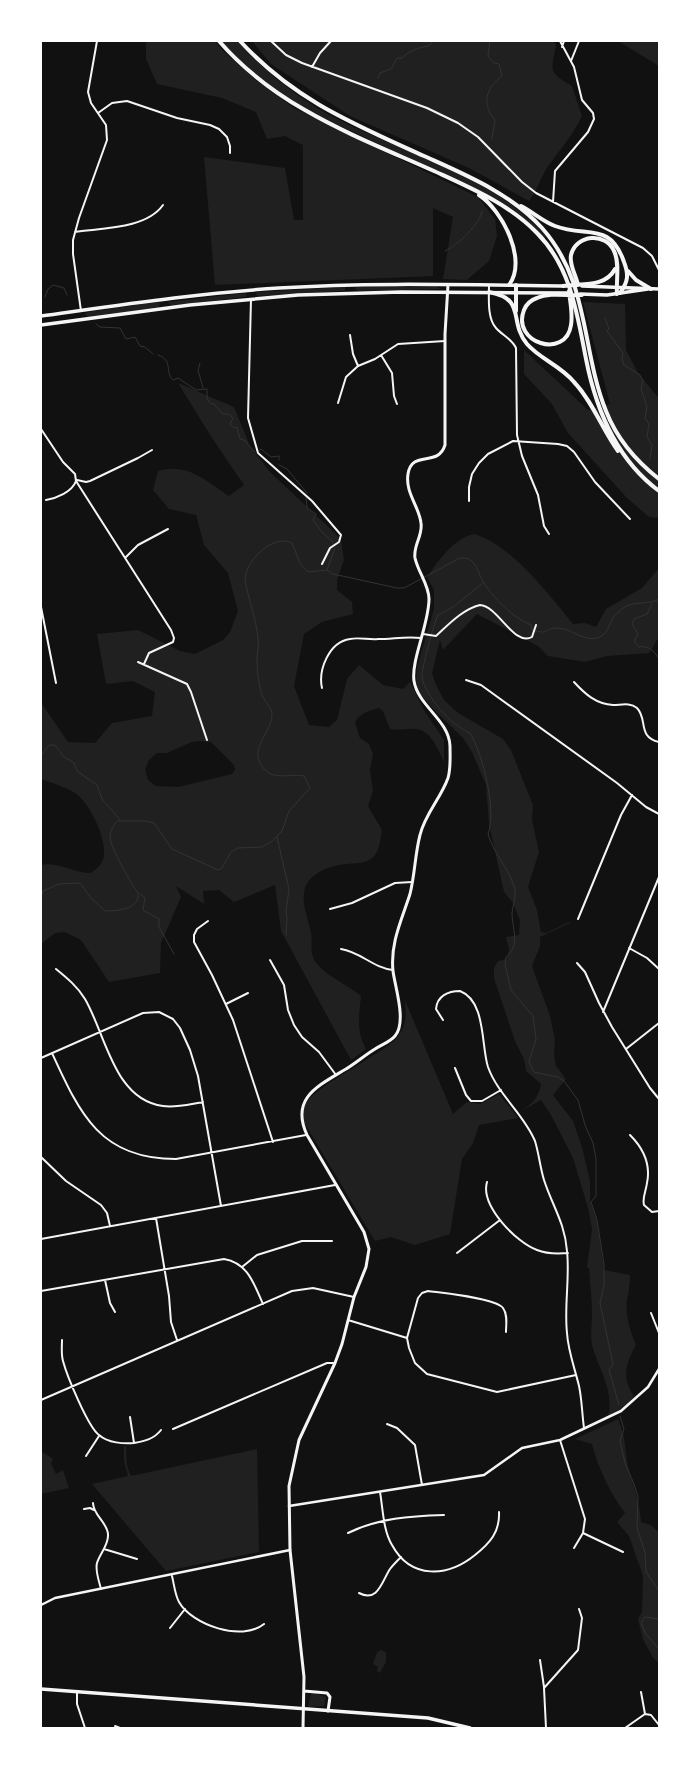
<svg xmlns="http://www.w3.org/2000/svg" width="700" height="1769" viewBox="0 0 700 1769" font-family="'Archivo Narrow',sans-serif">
<rect width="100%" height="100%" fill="#111"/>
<path fill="#202020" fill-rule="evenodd" d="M146 41H215L222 50 257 81 294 108 478 197 495 219 497 236 489 261 467 280 443 279 453 217 433 208V276L215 285 204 157 285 168 294 220H303V145L285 136 267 139 256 112 222 98 157 84 146 59Z
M221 41H237C261 68 288 90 319 109 393 152 487 170 546 236L544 238C524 217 501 202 476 189L308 111 279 93 239 60Z
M252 41H553L556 45C551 72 548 72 572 86L582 116C572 137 560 149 547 168 540 179 537 191 529 201L469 168 350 116 271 64Z
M618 41H659V66Z
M380 286H435L441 289 359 291 355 289 357 287Z
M345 287V291L258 296 256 294 257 292Z
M245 293 247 296 244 297 171 306 168 302Z
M157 302 160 303 159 307 89 318 85 314 88 312Z
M583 302 625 304 626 350 638 373 658 397 659 518 649 517 627 498 568 433 552 404 524 374V350L588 410 610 404Z
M178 383 234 407 250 446 270 472 341 539 344 560 337 580V590L352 602 353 614 322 622 304 634 294 686 309 725 329 727 337 720 347 679 359 665 383 685 403 689 410 682 425 712 444 740V762C438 750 432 731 416 729 407 728 400 731 390 729L383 711 379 708C369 711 359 713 355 723L360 738 369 744 373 754 370 770 373 791 368 806 382 830C380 840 380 852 372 858 365 864 354 863 346 864 328 866 306 874 304 893 302 905 308 918 310 929 314 941 308 954 317 964 329 978 347 984 361 996 359 1016 356 1031 366 1049L351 1060 281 931 275 885 234 902 219 890 203 891 204 904 176 886 181 897 161 943 160 973 109 982 81 940 65 932 55 933 41 944V865C57 861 74 873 91 873 95 870 100 866 102 862 111 846 90 802 75 793 65 787 52 783 41 779V695L42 704 68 742 95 743 112 723 152 716 155 692 133 681 106 684 97 634 138 630 180 651 195 654 223 640 230 632 238 611 228 573 204 545 196 515 169 509 153 490 158 471C187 462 206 481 229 496L244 485 212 438ZM200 741 211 742 234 765 235 770 232 774 178 787 156 786 148 780 145 770 149 760 157 753H167L192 742Z
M474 534C512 545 548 594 573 624L585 623 596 627 606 609 642 588 659 568V637L649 653 607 656 585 662 548 656 538 646 477 614 443 650 440 640 432 673 436 685 444 700 458 713 503 739 511 750 533 805 532 820 539 852 528 887 537 910 541 932 546 933 569 922 570 923 540 937V946L532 966 550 1016 555 1040 554 1055 556 1066 566 1079 553 1095 573 1121 582 1147 590 1181V1201L597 1221 604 1270 630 1275C630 1284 629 1290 627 1299 625 1315 630 1331 636 1345 626 1363 621 1377 634 1396L627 1405 608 1416C615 1392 598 1368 592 1345 590 1335 592 1325 592 1314 592 1299 590 1283 589 1268H587L592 1229 588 1208 573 1158 551 1115 541 1100 521 1111C532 1104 539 1097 541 1084L526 1071 524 1059 515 1041 494 978V968L498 961 507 959 509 949 506 937 519 935 520 920 513 903 504 892 489 824 486 785 472 752 463 738 436 712 421 695 416 685 417 667 434 609V590L427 577C439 560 453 539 474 534Z
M404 998 453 1114 467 1102 480 1104 499 1094 518 1118 479 1125 473 1143 462 1159 450 1234 415 1245 391 1237 375 1241 305 1124C303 1117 303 1110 306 1103 313 1091 353 1068 366 1060 392 1044 412 1034 404 998Z
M618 1419C627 1439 624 1451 629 1471 634 1488 640 1504 641 1522L651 1525 659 1533V1663L653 1658 643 1639 638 1619 642 1612 643 1576 629 1536 617 1522 625 1513C610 1493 598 1468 592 1444L575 1439Z
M124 1446 126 1447C127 1459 125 1463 131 1476L257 1449 259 1552 166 1571 92 1484 128 1476 124 1461Z
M41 1451 53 1459 51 1464 56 1474 63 1470 69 1488 41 1494Z
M381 1650 386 1652V1662L380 1673 377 1671 378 1667 373 1664 377 1652Z
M314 1693 326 1697 324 1706 308 1707 311 1694Z"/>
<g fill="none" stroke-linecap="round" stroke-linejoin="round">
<path stroke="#333" stroke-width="1" d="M490 41 488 56 494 63 499 64 502 76C485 88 482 105 495 120L492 139
M378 78 380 73 391 69 397 58H402C409 51 419 47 429 46L433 41
M445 251C457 246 481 223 482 211
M45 297 48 289 53 285 64 288 67 295
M605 318 609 329 607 331 623 353 622 358 624 365 640 375 643 381 641 389 647 407 645 418 649 424 647 437 652 445 650 459
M96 324 100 327 120 328 126 339 135 337 140 346 145 347 153 354
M158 355C174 360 164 372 173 380L178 378 196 390 207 389V398L210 403 214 404 223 414H229L233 418 230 424 234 428 237 427 240 439 244 440 255 452
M200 363 198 370 203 388
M259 451 261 449 271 457 279 456V460
M279 465 287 469 307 493
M306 498 307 508 316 514 313 520 321 531 334 543
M327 570 335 548
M483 583 453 607 438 615C434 623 421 670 422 677 425 696 452 726 470 733 483 755 497 810 488 834 493 853 508 867 514 886 517 894 513 905 512 913 512 928 521 946 506 957L505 964 511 990 533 1016 536 1039 529 1062 534 1072 558 1077 564 1081 578 1100 585 1125 593 1143 596 1159V1196L591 1202 597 1220 604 1264V1285L600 1303 613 1364 609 1370 619 1405
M652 604 647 614 634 619 632 624 638 634 634 641 639 647C649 645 654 651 659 659
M659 670V671
M41 756 49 745H55L63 756 74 763 77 771 97 785 102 799 120 820
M277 837 289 889 286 911 287 919 286 935
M139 893 145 898 143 910 159 919V927L174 954
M41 897 43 891 59 884 80 883 91 898 105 911C118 911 140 909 138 893 132 885 109 845 110 837 110 832 114 823 118 821H145L154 823 172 849 218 870 222 868 231 852 238 848 262 847 271 842 282 831 289 811 310 788 304 776C291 773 274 781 264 769 247 750 270 735 272 716 273 707 263 701 261 692 259 683 257 672 257 662 257 654 259 646 258 638 256 618 248 599 245 579 246 563 266 541 283 541 286 541 289 542 292 543L300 563 308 572 327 570 333 574 397 588H404L460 558C464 558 469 558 472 561 478 567 479 576 484 583 496 601 511 616 531 625L532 630C549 635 544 629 556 628 572 627 586 646 603 635 609 630 610 621 614 616 616 614 621 610 623 608 634 600 648 606 659 599
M620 1416 624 1429 620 1441 625 1463 634 1484 638 1497 637 1528 645 1552 646 1572 659 1591
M659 1619 645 1617 641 1623 646 1634 659 1649"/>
<path stroke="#f5f5f5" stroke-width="2" d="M271 41 286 55 302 63 427 108 458 123 478 137 522 182 536 193 643 248 652 256 659 270
M562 47 564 41
M571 61 579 41
M312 67 320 53 331 41
M98 113 112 103 127 101 177 118 210 125 219 129 227 137 230 146V153
M553 202 555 171 588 132 594 119 593 113 582 100 574 67 560 41
M75 232C102 228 146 229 163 205
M489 285C489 298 487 318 496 328 502 335 512 339 516 348L517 435 522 456 538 495 544 526 549 534
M251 299 248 418 258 453 312 501 341 535 339 542 330 548 322 564
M81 311 73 254V240L79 218 107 140 106 125 91 103 88 92 97 41
M350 335 353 354 358 366
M381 355 392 373 394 396 397 404
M338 403 346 377 358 366 375 359 398 344 445 341
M41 429 63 462 75 474 76 481 171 630 174 638 173 642 149 653 144 664
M77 480 86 482 90 481 138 458 152 450
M46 500C57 498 72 492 76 481
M469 501V487L472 474 479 463 488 454 513 441 558 444 567 446 574 452 595 482 630 519
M126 557 138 545 168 529
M41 607 56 683
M423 634 436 636C448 625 463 609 480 605 498 606 514 647 532 637L536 625
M138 662 187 684 191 692 207 740
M466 680 481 685 617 783 646 807 659 814
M574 682C585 694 596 704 613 705 621 705 630 702 637 708 648 719 637 737 659 742
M322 688C318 670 329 642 350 639 359 637 369 640 378 639 393 639 406 636 421 638
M330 909 352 903 395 883 412 882
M578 919 621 815 632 795
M208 921 197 929 194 935V942L212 975 233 1020 273 1142
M629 948 647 958 659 969
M341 949C361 952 373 968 393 970
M270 960 284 985 288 1010 294 1025 302 1037 319 1052 336 1075
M577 963 585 972 599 1003 612 1027 650 1088 659 1099
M56 969C67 978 78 987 85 999 106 1035 114 1100 163 1106 176 1108 190 1104 203 1102
M226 1004 248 993
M603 1012 659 877
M443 1020 436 1009C437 996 448 991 460 991 486 1001 481 1045 488 1067 498 1095 524 1114 535 1141 539 1154 540 1167 544 1180 552 1205 565 1223 567 1251 570 1278 564 1306 567 1333 568 1351 575 1369 579 1386 582 1400 582 1414 584 1428
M626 1049 659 1023
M52 1053C80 1114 100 1159 176 1159L306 1135
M41 1058 143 1013 159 1012 173 1019 180 1028 190 1050 198 1076 221 1206
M455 1068 466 1095 471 1101H482L501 1090
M630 1135C644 1149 651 1164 647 1183 646 1191 642 1198 644 1205L652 1212 659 1211
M41 1157 66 1181 101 1205 107 1213 110 1226
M487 1182C480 1206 517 1243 537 1250 547 1254 557 1254 568 1253
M156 1218 169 1296 171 1322 177 1340
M41 1239 335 1185
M457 1253 500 1220
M242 1267 257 1255 302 1241H332
M105 1280 110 1303 115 1312
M41 1291 224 1259C248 1263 254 1284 263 1304
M651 1313 659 1333
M348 1320 407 1338
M506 1332C506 1324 508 1315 503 1308 495 1298 442 1293 428 1291L422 1293 418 1298 407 1338 409 1348 415 1363 427 1374 497 1392 576 1375
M62 1340C62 1347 61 1354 63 1361 67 1376 88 1427 99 1435 108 1443 124 1444 134 1443 145 1441 154 1439 161 1430
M41 1400 292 1291 313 1288 354 1297
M130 1417 134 1443
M387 1424 397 1428 415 1445 422 1485
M173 1429 327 1363H335
M560 1440 585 1519 583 1533 574 1548
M86 1456 99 1436
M380 1492C383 1509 383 1530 392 1545 411 1580 448 1577 475 1555 490 1543 500 1532 499 1512
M93 1503C93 1515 107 1522 108 1534 109 1545 100 1553 97 1563 95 1571 99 1581 101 1589
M84 1509 90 1508 94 1510
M348 1533C378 1518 411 1516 444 1515
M583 1533 623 1552
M104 1549 137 1559
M172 1576C174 1584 175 1595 179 1602 192 1625 242 1642 264 1624
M359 1593C378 1603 382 1581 390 1569 393 1565 397 1561 401 1557
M170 1628 185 1609
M540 1660 544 1687
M77 1692V1704L85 1728
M641 1692 645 1714
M115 1726 120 1728
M546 1728 544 1688 578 1650 582 1618 579 1609
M625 1728 645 1714 651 1715 659 1725"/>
<path stroke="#f5f5f5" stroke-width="2.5" d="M289 1506 484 1475 522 1448 560 1440 621 1411 648 1387 659 1369
M41 1605 55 1598 290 1550"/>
<path stroke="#f5f5f5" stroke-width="3" d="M304 1691 327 1693 330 1697 328 1711
M303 1728 304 1677 290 1550 289 1486 299 1440 335 1363 342 1344 354 1297 366 1267 369 1249 364 1232 307 1135C290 1098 318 1086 346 1069 356 1063 365 1055 375 1049 381 1045 390 1042 395 1036 407 1022 395 987 393 971 390 943 402 919 410 894 415 874 415 854 420 835 425 814 441 798 448 778 451 768 450 756 450 746 449 720 418 706 414 681 411 660 429 624 429 599 429 585 418 572 415 558 413 545 423 536 421 523 419 506 405 493 408 474 412 449 438 468 445 445V334L448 285"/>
<path stroke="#f5f5f5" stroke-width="3.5" d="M582 286 659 289
M580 294 607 295 648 289
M41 316C120 305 199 293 279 288 374 282 469 285 564 286
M41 325 190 305 298 295 401 292 570 293
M41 1689 428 1718 470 1728"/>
<path stroke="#f5f5f5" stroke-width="4" d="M219 41C277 108 356 136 434 171 471 188 509 204 537 233 571 267 577 314 586 359 596 410 616 459 659 491
M240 41C294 100 354 124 424 156 466 175 510 193 542 228 590 282 581 349 606 411 617 439 636 461 659 479
M479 195C502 210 528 260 509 285
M521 206C533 212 542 221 555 226 587 238 610 221 624 262 629 275 628 282 620 293
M628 271 636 280 651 289
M516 285V311
M578 285C576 275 569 265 571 255 576 234 606 232 614 251 620 263 616 281 617 294
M563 286C581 283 605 288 615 269
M569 291C570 302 573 314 571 325 566 360 511 343 524 310 526 305 531 300 537 298 550 292 568 296 582 295
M489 292C527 299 508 321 527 344 540 359 561 366 574 382 593 402 602 429 618 451"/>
</g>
<rect width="700" height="1769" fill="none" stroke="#ffffff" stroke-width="84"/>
</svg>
